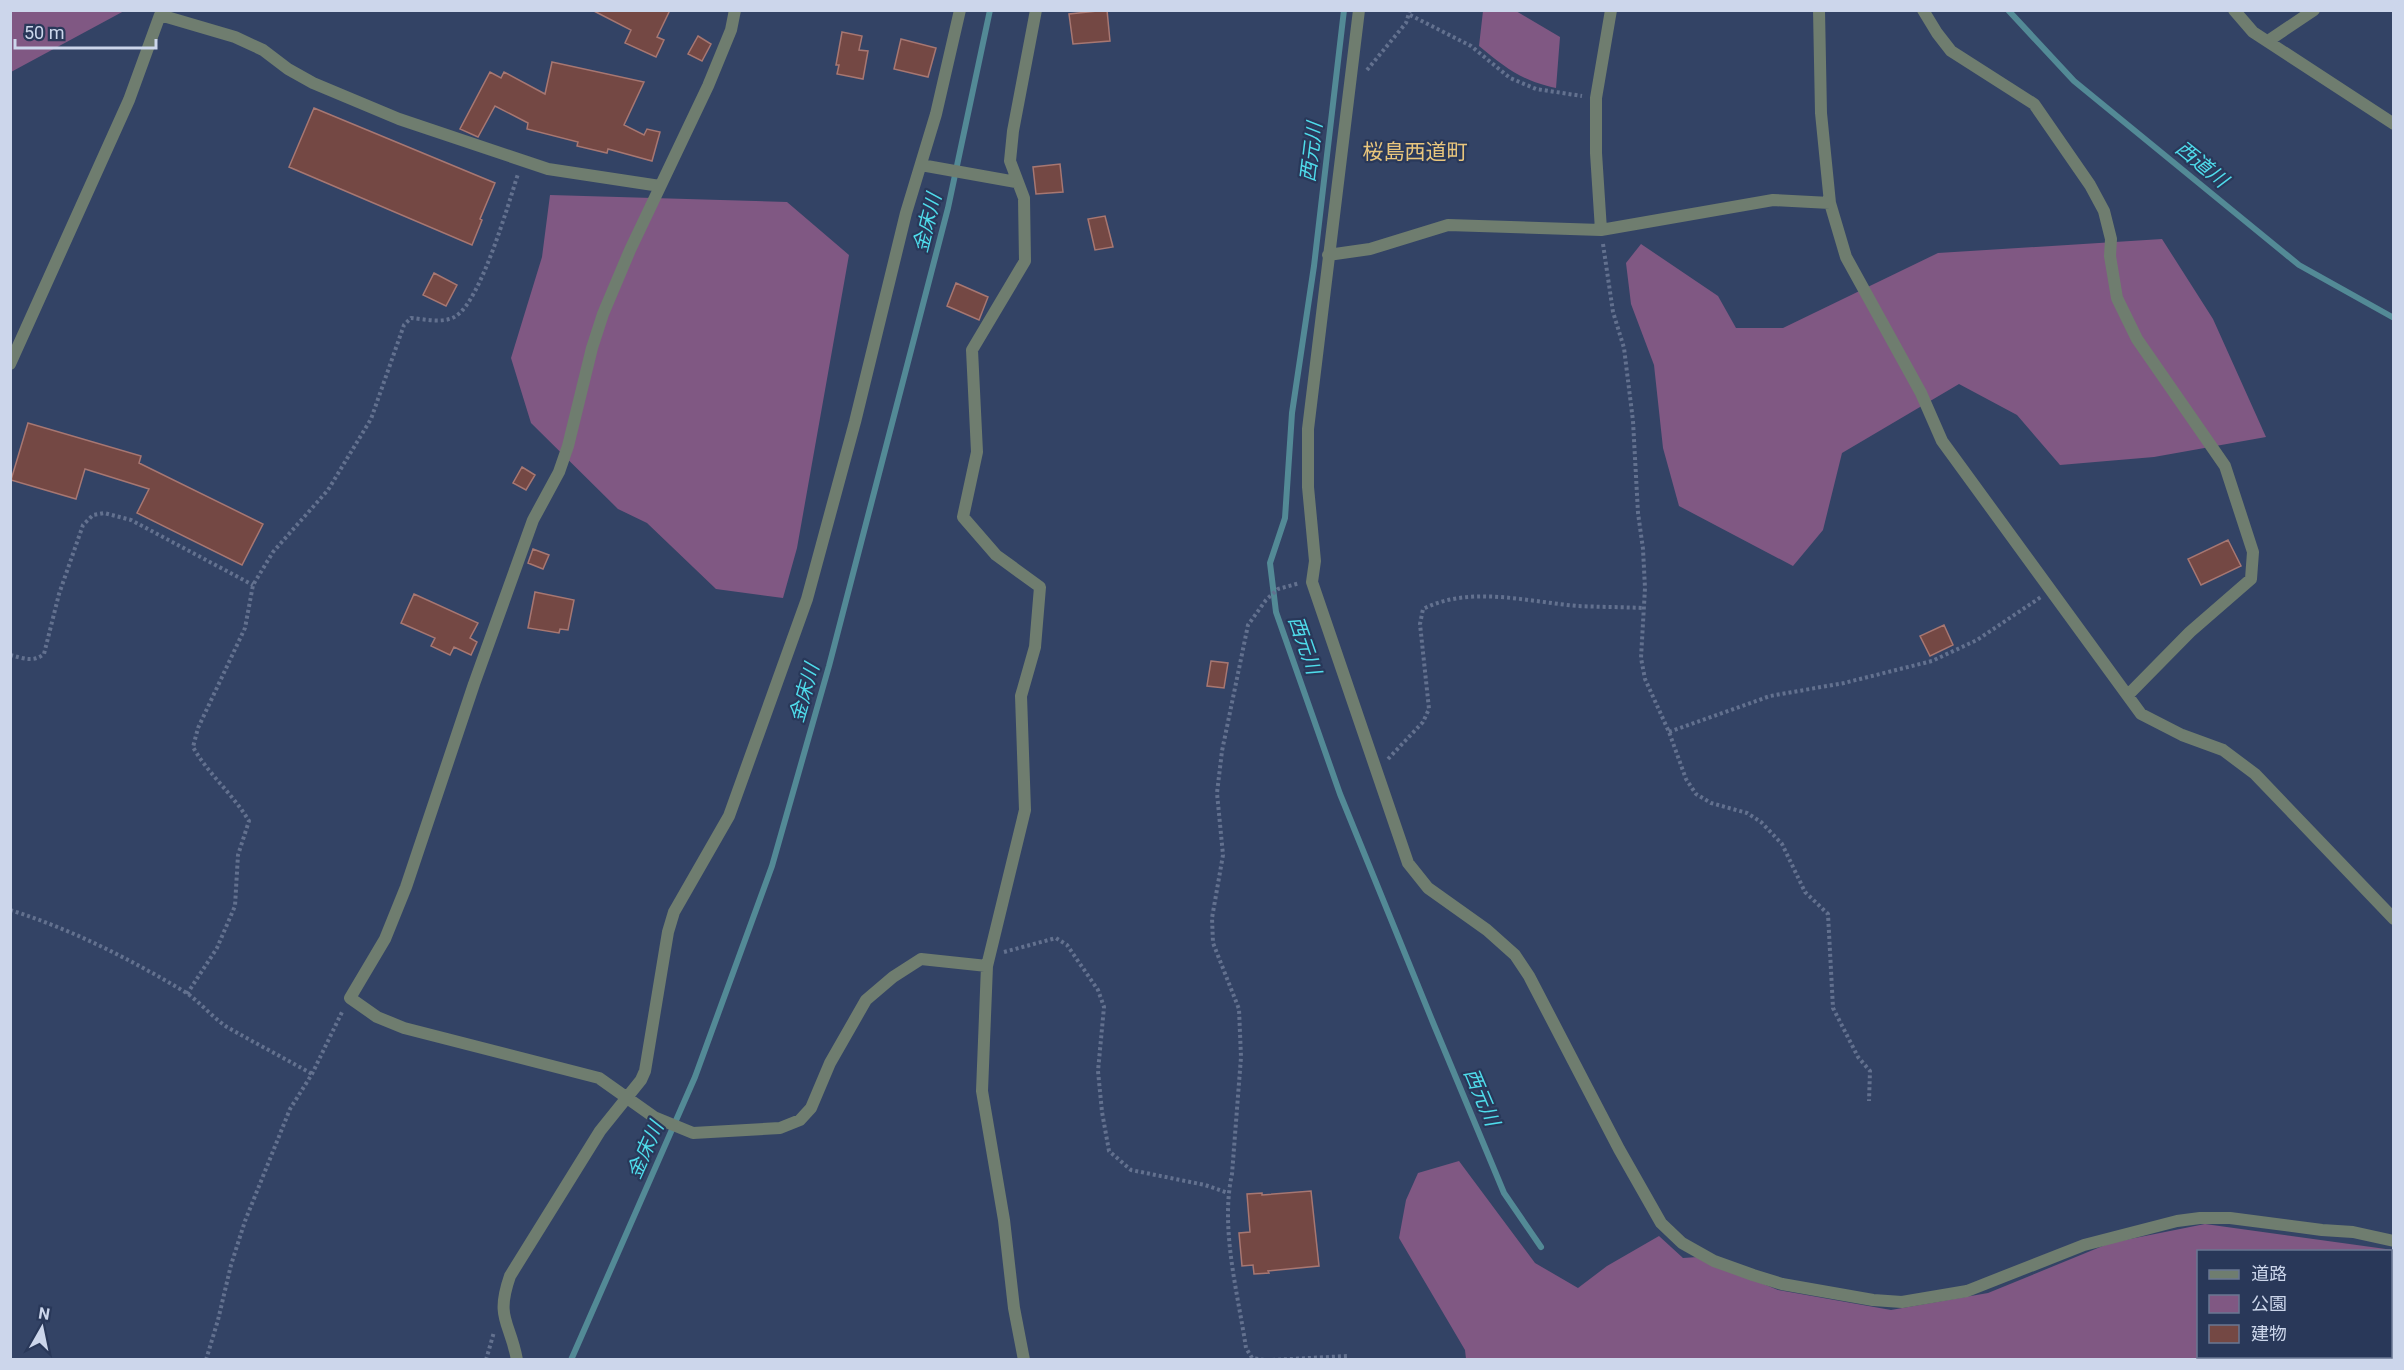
<svg xmlns="http://www.w3.org/2000/svg" width="2404" height="1370" viewBox="0 0 2404 1370" font-family="Roboto,'Noto Sans JP',sans-serif">
<rect width="100%" height="100%" fill="#334365"/>
<path fill="#805883" fill-rule="evenodd" d="M11 10H124V11L11 72Z
M1483 11H1516L1560 37 1556 88C1520 80 1506 68 1479 46Z
M550 195 787 202 849 255 797 548 783 598 716 589 647 523 618 509 531 423 511 358 542 257Z
M2162 239 2213 319 2266 437 2154 457 2060 465 2017 415 1959 384 1842 453 1823 530 1793 566 1679 506 1663 448 1654 365 1631 304 1626 263 1641 244 1718 296 1736 328H1783L1938 253Z
M1459 1161 1535 1263 1578 1288 1607 1266 1659 1236 1683 1258 1698 1257 1778 1290 1891 1310 1988 1293 2110 1243 2205 1224 2393 1250V1359H1466L1465 1350 1399 1238 1406 1200 1418 1173ZM2198 1252H2390V1356H2198Z"/>
<g fill="none" stroke-linecap="round" stroke-linejoin="round">
<path stroke="#538a96" stroke-width="6" d="M1344 10 1314 266 1292 413 1285 518 1270 563 1276 612 1340 794 1434 1025 1504 1193 1541 1247
M2008 10 2074 81 2299 265 2394 318
M571 1360 695 1077 772 866 829 666 948 208 990 10"/>
</g>
<path fill="#744844" stroke="#a77772" stroke-width="1.5" d="M592 10H670L657 37 664 40 656 57 625 43 631 30Z
M1107 10 1110 41 1073 44 1069 14Z
M842 32 862 36 859 50 868 51 863 79 837 74 839 65H836Z
M698 36 711 44 702 61 688 54Z
M901 39 936 48 928 77 894 69Z
M552 62 644 82 624 125 644 135 647 129 660 132 652 161 608 149 607 153 577 146 578 142 527 129 528 123 495 106 478 137 460 129 490 72 501 78 504 72 545 94Z
M314 108 495 183 480 219 482 220 472 245 289 167Z
M1060 164 1063 192 1036 194 1033 167Z
M1105 216 1113 247 1095 250 1088 219Z
M434 273 457 285 446 306 423 295Z
M956 283 988 297 979 320 947 306Z
M28 423 141 456 139 463 263 524 242 565 137 513 149 489 85 469 76 499 11 480Z
M522 467 535 475 526 490 513 483Z
M2228 540 2241 566 2201 585 2188 559Z
M533 549 549 555 543 569 528 563Z
M535 592 574 600 568 630 560 629 559 633 528 628Z
M414 594 478 623 470 638 477 642 471 655 454 647 450 655 431 646 435 638 401 623Z
M1944 625 1953 645 1930 656 1920 636Z
M1211 661 1228 663 1224 688 1207 686Z
M1311 1191 1319 1266 1268 1271 1269 1273 1254 1274 1253 1265 1242 1266 1239 1233 1250 1232 1247 1194 1262 1193V1195Z"/>
<g fill="none" stroke-linecap="round" stroke-linejoin="round">
<path stroke="#63718f" stroke-width="4" stroke-dasharray="3 3" stroke-linecap="butt" d="M1410 15 1471 46 1510 78 1536 89 1582 96
M1367 70 1406 23 1410 10
M1603 244 1613 312 1624 348 1633 421 1638 513 1643 549 1645 588 1641 658 1645 679 1669 732 1686 779 1696 794 1711 803 1747 813 1761 822 1782 844 1805 892 1828 914 1833 1008 1858 1057 1870 1071 1869 1101
M10 655C23 658 33 663 44 654L59 594 83 525 93 515 104 513 131 520 253 585
M1669 732 1770 696 1844 683 1932 661 1977 640 2041 597
M1388 759 1423 722 1429 709 1420 624 1423 609C1470 585 1528 602 1578 606 1600 607 1622 607 1643 608
M10 910C71 929 130 959 185 992 200 1002 212 1017 227 1027 255 1043 284 1058 312 1074
M1004 952 1056 938 1067 945 1098 990 1104 1007 1098 1071 1102 1112 1109 1151 1131 1170 1205 1185 1228 1193
M187 994 217 948 235 906 238 855 249 821C233 794 208 774 193 747L198 728 245 628 253 585 273 552 328 490 371 419 404 325 411 318C424 319 444 324 456 316 481 300 508 205 518 174
M206 1360 218 1320 231 1265 245 1221 290 1109 312 1074 343 1010
M486 1360 494 1332
M1264 1360 1252 1358 1246 1348C1238 1294 1220 1228 1232 1174L1241 1057 1239 1009 1213 943 1212 918 1223 855 1217 793 1222 751 1248 625 1266 600 1278 589 1300 583
M1272 1360 1347 1356V1360"/>
<path stroke="#6f7d6f" stroke-width="12" d="M735 10 731 30 708 86 630 250 603 314 592 348 568 446 559 472 533 520 474 684 406 887 385 939 350 998 377 1017 404 1028 599 1078 654 1117 693 1133 780 1128 800 1120 811 1108 830 1063 866 1000 893 977 921 959 987 966
M1359 10 1308 429V487L1315 561 1312 582 1408 863 1428 888 1487 930 1515 955 1529 976 1619 1149 1661 1223 1682 1243 1714 1261 1753 1275 1782 1284 1873 1300 1902 1302 1967 1291 2084 1245 2177 1221 2200 1218H2230L2322 1230 2353 1232 2394 1241
M1819 10 1821 113 1830 203 1846 257 1921 393 1942 441 2141 714 2182 735 2223 750 2255 774 2394 919
M1923 10 1937 33 1951 51 2034 104 2090 185 2104 211 2111 239 2110 256 2117 298 2137 339 2225 466 2253 552 2251 579 2190 632 2128 695
M2234 10 2253 32 2394 124
M2268 41 2314 10
M921 165 1016 182
M1601 230 1596 153V98L1611 10
M1328 255 1370 249 1448 225 1601 230 1773 200 1830 203
M10 364 129 100 160 15 235 37 263 50 288 69 313 83 399 119 548 169 660 186
M517 1360C510 1321 495 1319 510 1276L600 1131 641 1080 645 1071 668 932 674 912 729 816 807 599 855 422 906 213 936 114 960 10
M1024 1360 1014 1308 1004 1220 982 1091 987 966 1025 810 1021 696 1035 647 1040 587 996 555 963 517 977 452 972 350 1025 261 1024 198 1010 161 1013 131 1036 10"/>
</g>
<g text-anchor="middle" stroke-width="4.5" stroke-linejoin="round" paint-order="stroke">
<g font-size="20" font-style="italic" fill="#4fdceb" stroke="#293859">
<text transform="translate(1311 152) rotate(-83)" y="7">西元川</text>
<text transform="translate(2202 164) rotate(39)" y="7">西道川</text>
<text transform="translate(927 223) rotate(-76)" y="7">金床川</text>
<text transform="translate(1305 645) rotate(71)" y="7">西元川</text>
<text transform="translate(804 693) rotate(-74)" y="7">金床川</text>
<text transform="translate(1482 1097) rotate(67)" y="7">西元川</text>
<text transform="translate(645 1150) rotate(-66)" y="7">金床川</text>
</g>
<g font-size="21" fill="#e9c67d" stroke="#293859">
<text x="1415" y="159">桜島西道町</text>
</g>
</g>
<rect width="2404" height="1370" fill="none" stroke="#ccd6eb" stroke-width="24"/>
<rect x="2197" y="1250" width="195" height="108" fill="#293859" stroke="#6a7793" stroke-width="1.5"/>
<rect x="2209" y="1270" width="30" height="9" fill="#6f7d6f" stroke="#6a7793" stroke-width="1.5"/>
<text x="2251" y="1280" font-size="18" fill="#ccd6eb">道路</text>
<rect x="2209" y="1295" width="30" height="18" fill="#805883" stroke="#6a7793" stroke-width="1.5"/>
<text x="2251" y="1310" font-size="18" fill="#ccd6eb">公園</text>
<rect x="2209" y="1325" width="30" height="18" fill="#744844" stroke="#6a7793" stroke-width="1.5"/>
<text x="2251" y="1340" font-size="18" fill="#ccd6eb">建物</text>
<g transform="translate(42 1328) rotate(9)" stroke="#293859" stroke-width="4.5" paint-order="stroke">
<path d="M0-4.5L10 22L0 15L-10 22Z" fill="#ccd6eb"/>
<text y="-9" font-size="16" font-weight="bold" text-anchor="middle" fill="#ccd6eb">N</text>
</g>
<path d="M15 39v9h141v-9" fill="none" stroke="#ccd6eb" stroke-width="3"/>
<text x="24" y="39" font-size="18" fill="#ccd6eb" stroke="#293859" stroke-width="4.5" paint-order="stroke">50 m</text>
</svg>
